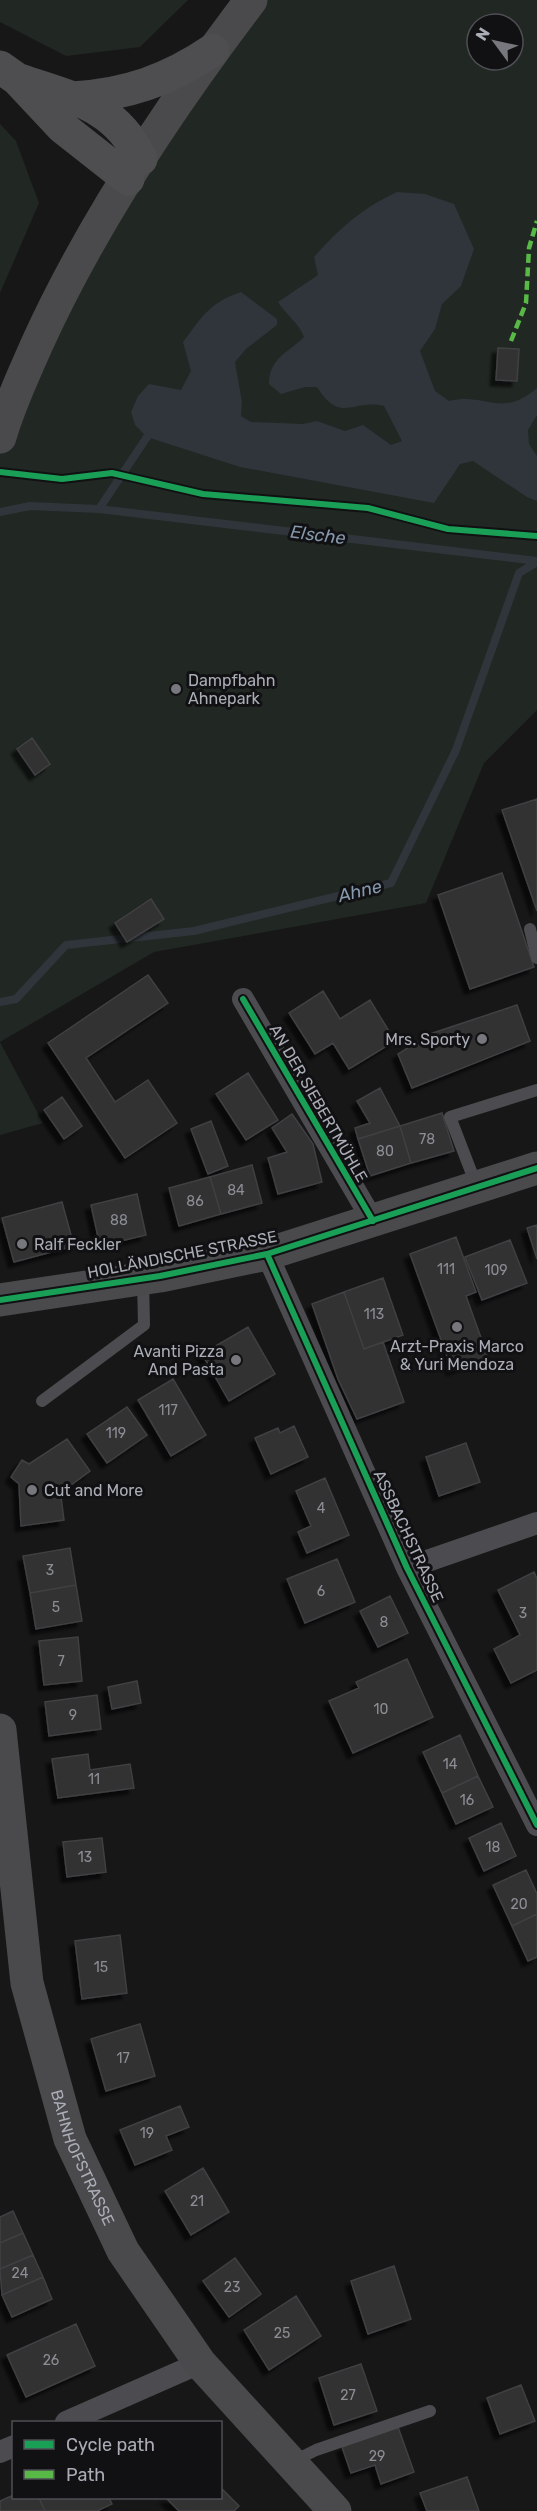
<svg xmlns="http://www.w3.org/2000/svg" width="537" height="2511" viewBox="0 0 537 2511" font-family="Rubik,sans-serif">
<defs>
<filter id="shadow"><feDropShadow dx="-5.5" dy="5.5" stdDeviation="1.5" flood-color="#0009"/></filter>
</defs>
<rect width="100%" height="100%" fill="#171717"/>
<path fill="#212722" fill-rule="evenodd" d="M0 0H188L140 47 66 56 0 22Z
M251 0H537V710L484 763 426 903 154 952 0 1042 43 1123 0 1135V431L26 370ZM477 24H513V60H477Z
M0 124 16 141 39 203 0 293Z"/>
<path fill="#2f353b" d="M397 192 425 194 454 204 474 249 461 286 442 304 435 329 420 351 435 391 449 401C486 392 501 419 537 388V415L528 430 529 444 537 456V501L527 497 473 461 460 464 434 503 240 467 147 437 135 425 131 412 138 396 149 384 181 390 191 371 183 342C202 317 210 302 241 292L277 319V325L246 349 235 362 242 402 241 416 251 422 303 424 317 421 345 431 363 425 391 445 402 441 384 406C353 398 341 425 317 387H305L281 394 269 384C269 358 288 353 304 337 299 323 286 315 278 302L318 275 314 257C339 229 362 208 397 192Z"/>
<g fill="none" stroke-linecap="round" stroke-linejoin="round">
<path stroke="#2f353b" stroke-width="8" d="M99 509 537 561
M0 512 30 506 99 509 147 437
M0 1002 16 999 66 945 194 931 391 883 456 750 519 573 537 562"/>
</g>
<path fill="#313132" stroke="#404043" stroke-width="1.5" filter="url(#shadow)" d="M498 348 519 349 517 381 496 380Z
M32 738 50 764 35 775 17 749Z
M537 799V911L502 810Z
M502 873 534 967 470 989 438 895Z
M151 899 164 919 127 942 115 923Z
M148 975 168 1003 86 1058 115 1102 148 1080 177 1123 125 1158 48 1043Z
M323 991 340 1019 370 1000 395 1041 349 1069 333 1043 315 1054 289 1013Z
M517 1005 530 1041 412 1088 398 1054 430 1034Z
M248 1073 278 1120 246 1140 216 1094Z
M380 1088 400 1126 358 1139 355 1128 370 1123 357 1101Z
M62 1097 82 1126 64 1139 44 1110Z
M442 1113 454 1151 411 1163 400 1126Z
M292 1114 313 1144 322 1182 278 1194 268 1158 287 1152 272 1128Z
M211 1121 228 1166 208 1174 191 1129Z
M400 1126 411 1163 370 1176 358 1139Z
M252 1165 262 1203 221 1214 210 1177Z
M210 1177 221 1214 179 1226 169 1188Z
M137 1194 146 1235 100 1246 91 1205Z
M62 1202 74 1246 14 1262 2 1218Z
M537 1225V1259L527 1228Z
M456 1237 476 1292 466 1296 488 1357 452 1370 410 1254Z
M510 1240 527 1283 482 1300 465 1257Z
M383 1278 403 1335 364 1349 344 1292Z
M344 1292 364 1349 383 1342 404 1402 357 1419 338 1379 312 1304Z
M248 1327 275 1374 229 1401 202 1354Z
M173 1379 206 1435 171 1456 138 1400Z
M127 1407 147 1435 107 1463 87 1434Z
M294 1426 308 1457 271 1474 255 1438 278 1428 280 1433Z
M67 1439 90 1471 67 1488 61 1497 64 1520 21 1526 19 1484 11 1477 22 1460 29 1464Z
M466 1443 480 1482 439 1496 426 1457Z
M325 1478 349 1535 307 1553 298 1532 311 1526 296 1491Z
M70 1548 76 1585 30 1593 23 1556Z
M337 1559 355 1602 305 1623 287 1579Z
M534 1572 537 1579V1670L511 1683 494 1649 520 1635 498 1590Z
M76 1585 82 1621 36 1629 30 1593Z
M390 1596 408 1633 378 1647 360 1611Z
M78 1637 82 1681 44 1685 39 1641Z
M407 1659 433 1717 353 1753 329 1701 359 1688 356 1682Z
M137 1681 141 1703 112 1709 108 1687Z
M97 1695 101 1729 49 1736 45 1702Z
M460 1735 478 1776 442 1793 423 1752Z
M88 1754 90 1770 130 1764 134 1788 58 1798 52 1759Z
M478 1776 493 1807 456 1824 442 1793Z
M501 1823 516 1856 484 1871 469 1838Z
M102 1838 106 1872 67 1877 63 1842Z
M526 1870 537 1894V1914L512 1926 493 1885Z
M537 1914V1957L528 1961 512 1926Z
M120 1935 127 1993 82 1999 75 1941Z
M140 2024 155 2076 106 2091 91 2039Z
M180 2106 189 2127 166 2136 172 2150 135 2165 120 2130Z
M203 2168 229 2212 191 2235 165 2191Z
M13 2211 23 2233 0 2243V2217Z
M23 2233 33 2255 0 2269V2243Z
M33 2255 43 2277 2 2295 0 2269Z
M235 2258 261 2294 229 2317 203 2281Z
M394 2266 411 2319 368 2334 351 2281Z
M43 2277 52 2299 12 2317 2 2295Z
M296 2296 321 2336 269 2370 244 2330Z
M76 2324 95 2366 26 2397 7 2355Z
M361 2364 377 2411 334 2425 319 2378Z
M521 2385 535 2421 500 2434 487 2398Z
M398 2427 414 2472 381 2484 375 2465 351 2473 342 2447Z
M467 2477 479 2511H427L420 2493Z
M220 2487 239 2506 234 2511H179L166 2498H220Z
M14 2495V2498H39L45 2511H0V2501Z
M39 2498H109L112 2504 97 2511H45Z"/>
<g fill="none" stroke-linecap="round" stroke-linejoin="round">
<path stroke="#4c4c50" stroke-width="12" d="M530 929 537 958
M477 1187 450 1117 537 1090
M42 1401 144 1325 143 1280
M292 2462 316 2450 430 2411"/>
<path stroke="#4c4c50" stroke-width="22" d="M243 999 373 1221
M267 1254 407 1568 537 1825
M407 1568 537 1523
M66 2422 200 2363
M0 2452 14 2446"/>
<g stroke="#4a4a4d" stroke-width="33">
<path d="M0 437C9 405 24 374 37 344 91 225 172 104 251 0"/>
<path d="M0 1300 160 1276 267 1254 537 1168"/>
<path id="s1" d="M0 1730 27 1983 70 2139 123 2251 200 2363 335 2511"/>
</g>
<path stroke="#4e4e51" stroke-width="33" d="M0 67 17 79 62 127 128 179
M20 80C72 98 116 105 141 159
M72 98C126 95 169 80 213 50"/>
<path stroke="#58b947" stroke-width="4.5" stroke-dasharray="9 4.5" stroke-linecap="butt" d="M511 341 526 303 529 248 537 221"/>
<g stroke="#111113" stroke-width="10">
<path id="cycleway" d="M0 472 62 479 112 473 203 494 368 508 448 529 537 536
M243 999 373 1221
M267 1254 407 1568 537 1825
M0 1300 160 1276 267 1254 537 1168"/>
</g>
<use href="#cycleway" stroke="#1a9f57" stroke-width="6"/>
</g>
<g fill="#77787e" stroke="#111113" stroke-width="2">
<circle cx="176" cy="689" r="6"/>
<circle cx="482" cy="1039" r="6"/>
<circle cx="22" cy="1244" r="6"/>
<circle cx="457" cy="1327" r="6"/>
<circle cx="236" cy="1360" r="6"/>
<circle cx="32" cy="1490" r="6"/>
</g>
<g text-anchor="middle" stroke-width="6" stroke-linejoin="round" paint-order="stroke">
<g font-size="14" fill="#8c8e95">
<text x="427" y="1144">78</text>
<text x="385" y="1156">80</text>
<text x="236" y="1195">84</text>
<text x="195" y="1206">86</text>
<text x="119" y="1225">88</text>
<text x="446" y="1274">111</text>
<text x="496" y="1275">109</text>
<text x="374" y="1319">113</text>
<text x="168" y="1415">117</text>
<text x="116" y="1438">119</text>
<text x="321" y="1513">4</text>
<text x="50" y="1575">3</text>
<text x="321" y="1596">6</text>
<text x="56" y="1612">5</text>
<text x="523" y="1618">3</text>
<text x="384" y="1627">8</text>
<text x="61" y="1666">7</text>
<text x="381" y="1714">10</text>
<text x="73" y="1720">9</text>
<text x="450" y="1769">14</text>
<text x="94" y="1784">11</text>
<text x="467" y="1805">16</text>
<text x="493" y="1852">18</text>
<text x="85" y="1862">13</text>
<text x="519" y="1909">20</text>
<text x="101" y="1972">15</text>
<text x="123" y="2063">17</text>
<text x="147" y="2138">19</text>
<text x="197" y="2206">21</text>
<text x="20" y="2278">24</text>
<text x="232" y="2292">23</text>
<text x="282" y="2338">25</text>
<text x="51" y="2365">26</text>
<text x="348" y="2400">27</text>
<text x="377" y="2461">29</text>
</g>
<g font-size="16" fill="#aaadb6" stroke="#111113" text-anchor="start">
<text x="188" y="686">Dampfbahn<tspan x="188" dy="18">Ahnepark</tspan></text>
<text x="470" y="1045" text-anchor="end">Mrs. Sporty</text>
<text x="34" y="1250">Ralf Feckler</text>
<text x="457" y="1352" text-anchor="middle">Arzt-Praxis Marco<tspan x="457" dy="18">&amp; Yuri Mendoza</tspan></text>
<text x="224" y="1357" text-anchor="end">Avanti Pizza<tspan x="224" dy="18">And Pasta</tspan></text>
<text x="44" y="1496">Cut and More</text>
</g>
<g font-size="16" fill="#aaadb6" stroke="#111113">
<text transform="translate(319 1103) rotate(60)" y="6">AN DER SIEBERTMÜHLE</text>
<text transform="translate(182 1254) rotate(-11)" y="6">HOLLÄNDISCHE STRASSE</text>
<text transform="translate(409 1536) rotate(65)" y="6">ASSBACHSTRASSE</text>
<text dy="6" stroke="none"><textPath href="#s1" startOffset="438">BAHNHOFSTRASSE</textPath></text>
</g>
<g font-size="18" font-style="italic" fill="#8598ad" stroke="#111113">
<text transform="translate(318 535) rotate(7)" y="6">Elsche</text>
<text transform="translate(360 891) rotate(-14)" y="6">Ahne</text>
</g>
</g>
<rect x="12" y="2421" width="210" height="78" fill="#111113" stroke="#4e4f54" stroke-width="1.5"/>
<rect x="24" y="2440" width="30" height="9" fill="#1a9f57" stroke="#4e4f54" stroke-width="1.5"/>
<text x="66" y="2451" font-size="18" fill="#aaadb6">Cycle path</text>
<rect x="24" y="2470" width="30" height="9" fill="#58b947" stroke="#4e4f54" stroke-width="1.5"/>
<text x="66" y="2481" font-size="18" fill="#aaadb6">Path</text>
<g transform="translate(495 42) rotate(303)"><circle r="28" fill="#111113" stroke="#4e4f54" stroke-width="1.5"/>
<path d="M0-4.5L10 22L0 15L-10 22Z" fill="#77787e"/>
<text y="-9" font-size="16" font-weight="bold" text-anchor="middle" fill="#aaadb6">N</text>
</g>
</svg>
